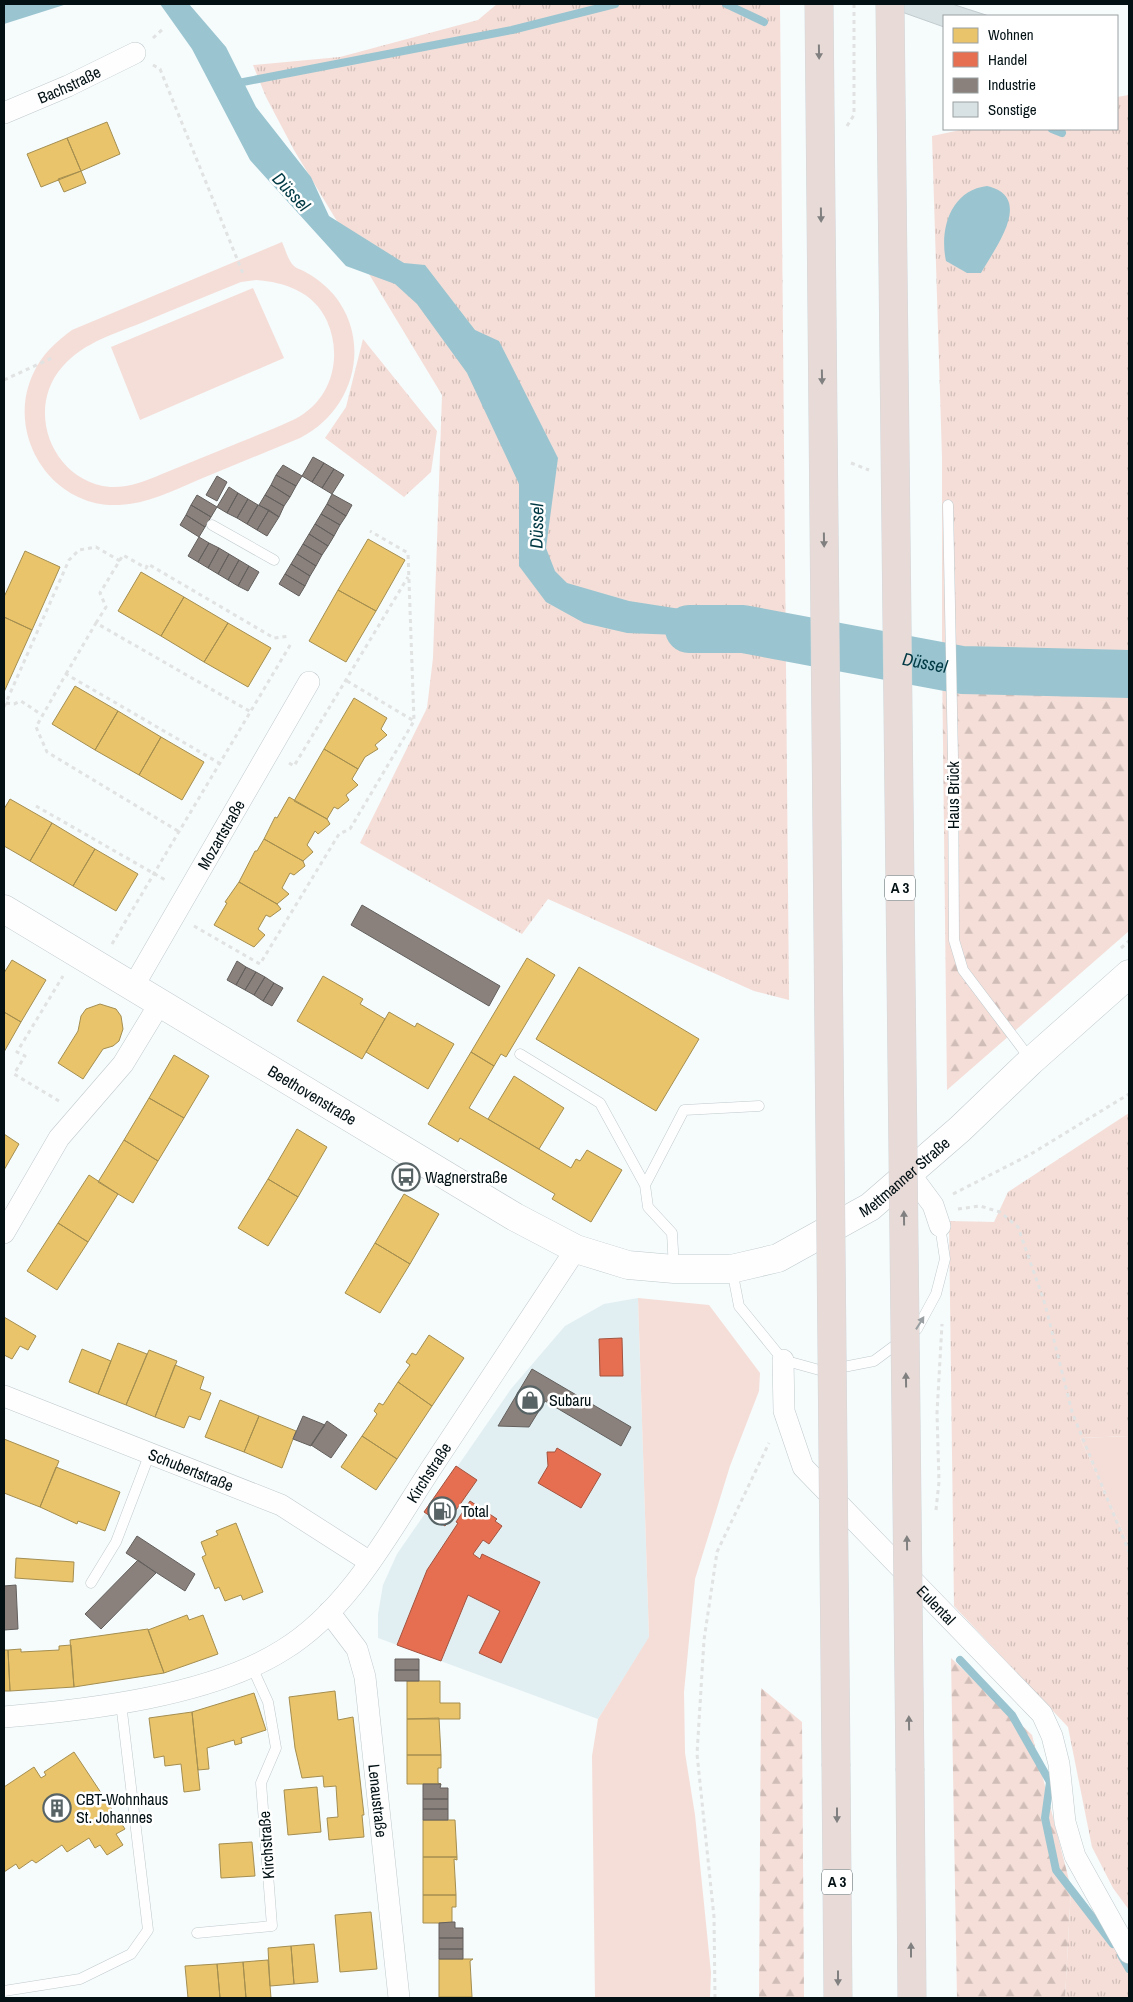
<svg xmlns="http://www.w3.org/2000/svg" width="1133" height="2002" viewBox="0 0 1133 2002" font-family="'Archivo Narrow',sans-serif">
<defs>
<pattern id="grass-tufts" width="24" height="20" patternUnits="userSpaceOnUse" patternTransform="scale(1.25)"><rect width="24" height="20" fill="#f5ded8"/><path d="M3 7l-1-3M5 7V3M7 7l1-3M15 17l-1-3M17 17v-4M19 17l1-3" fill="none" stroke="#d0bdb8"/></pattern>
<pattern id="forest-firs" width="22" height="20" patternUnits="userSpaceOnUse" patternTransform="scale(1.25)"><rect width="22" height="20" fill="#f5ded8"/><path d="M5 1l3.5 6h-7zM16 11l3.5 6h-7z" fill="#d0bdb8"/></pattern>
</defs>
<rect width="100%" height="100%" fill="#f6fbfc"/>
<path fill="#e1eff2" d="M638 1298 649 1638 598 1719 378 1638V1614L383 1585 397 1554 511 1389 565 1326 604 1304Z"/>
<path fill="url(#grass-tufts)" d="M497 4H780L789 1000 754 991 548 899 522 934 360 843 427 708 433 658 442 395 294 150 266 97 253 65 340 57 478 20Z
M1129 95V658L942 657V457L932 136 965 129H1117V97Z
M363 339 437 431 431 472 404 497 325 438 346 407Z
M1129 1113V1436L1080 1438 1129 1545V1910L1113 1888 1092 1847 1068 1727 954 1606 949 1221 994 1222 1008 1192Z
M1071 1888 1110 1932 1129 1970V1998H1065Z"/>
<path fill="url(#forest-firs)" d="M942 657 1129 658V931L947 1090Z
M951 1658 1032 1735 1071 1888 1065 1998H957Z
M761 1688 802 1722 804 1998H759Z"/>
<path fill="#f5ded8" fill-rule="evenodd" d="M282 242C285 248 288 261 294 266 297 269 303 270 307 273 318 279 326 286 334 295 373 343 353 412 300 438 266 452 232 466 198 480 172 491 147 504 119 505 50 508 4 432 34 372 42 354 57 341 72 330ZM256 280C285 282 314 292 327 321 343 357 332 400 295 419 279 427 260 434 243 441 216 452 189 463 162 474 146 481 128 488 110 487 52 481 24 409 63 366 84 342 117 333 146 321 177 308 209 295 241 282Z
M253 288 284 358 140 420 111 347Z
M638 1298 709 1305 760 1373 759 1391 730 1466 695 1579 684 1692 685 1753 695 1815 711 1973 710 1998H595L592 1756 598 1719 649 1637Z
M1129 1436V1545L1080 1438Z"/>
<path fill="#9ac5d0" d="M4 4H67L4 24Z
M160 4H189L226 47 256 107 311 177 329 216 404 263 425 265 475 330 499 341 558 458 546 548 555 571 567 583 629 601 687 610 747 606 755 638 627 633 584 623 546 602 519 566V484L467 373 417 304 395 284 346 266 250 160 192 49Z
M987 186C1035 197 995 248 981 273H967L946 261C939 229 951 190 987 186Z"/>
<path fill="#e9c46a" stroke="#a48e50" d="M107 122 120 154 81 171 67 138Z
M67 138 81 171 41 187 27 154Z
M81 171 86 183 64 192 58 179Z
M368 539 405 560 376 611 338 590Z
M25 551 60 567 32 630 4 617V597Z
M141 572 184 597 161 636 118 611Z
M338 590 376 611 346 662 309 641Z
M184 597 228 623 204 662 161 636Z
M4 617 32 630 4 692Z
M228 623 271 648 248 687 204 662Z
M75 686 118 711 95 750 52 724Z
M354 698 387 718 381 729 387 735 375 745 378 749 365 757 358 769 324 749Z
M118 711 161 737 139 775 95 750Z
M161 737 204 762 182 800 139 775Z
M324 749 358 769 352 779 358 785 346 795 349 800 338 809 334 807 327 819 294 801Z
M289 797 327 819 330 824 318 834 315 831 307 845 313 852 303 861 264 839 275 817 277 818Z
M10 799 52 823 30 861 4 846V809Z
M52 823 95 849 73 886 30 861Z
M264 839 303 861 305 866 294 875 290 873 282 888 289 894 277 904 239 882 255 851H257Z
M95 849 138 874 116 911 73 886Z
M239 882 277 904 281 909 270 917 266 915 258 929 265 935 254 947 214 925 227 903 225 902Z
M527 958 555 975 506 1057 501 1054 494 1066 471 1052Z
M12 960 46 980 21 1022 4 1012V973Z
M579 967 699 1039 656 1111 536 1039Z
M323 976 363 999 360 1004 385 1019 362 1059 297 1021Z
M100 1004 116 1009 121 1016 123 1029 119 1041 113 1046 103 1049 83 1079 58 1063 78 1031 81 1016 86 1009Z
M4 1012 21 1022 4 1052Z
M389 1012 415 1027 417 1023 454 1044 428 1089 366 1052Z
M471 1052 494 1066 469 1108 571 1168 576 1159 580 1161 587 1150 622 1170 591 1222 552 1199 555 1194 460 1138 458 1142 428 1124Z
M174 1055 209 1076 184 1118 149 1098Z
M514 1076 564 1108 539 1149 488 1119Z
M149 1098 184 1118 158 1161 124 1140Z
M297 1129 327 1147 298 1197 268 1179Z
M4 1134 19 1144 4 1170Z
M124 1140 158 1161 133 1203 98 1182Z
M89 1175 118 1194 88 1242 58 1223Z
M268 1179 298 1197 268 1246 238 1228Z
M404 1194 439 1214 410 1264 375 1243Z
M58 1223 88 1242 57 1290 27 1271Z
M375 1243 410 1264 380 1313 345 1293Z
M4 1317 36 1336 28 1350 20 1346 12 1359 4 1355Z
M429 1335 464 1358 432 1406 398 1382 410 1365 406 1362 412 1353 416 1355Z
M118 1343 147 1354 126 1405 98 1394Z
M82 1349 111 1361 98 1394 69 1382Z
M149 1350 177 1361 155 1417 126 1405Z
M175 1365 204 1377 200 1389 211 1393 200 1420 189 1416 184 1428 155 1417Z
M398 1382 432 1406 397 1459 362 1436 377 1414 374 1411 379 1403 383 1405Z
M220 1400 259 1416 244 1452 205 1437Z
M259 1416 296 1431 282 1468 244 1452Z
M362 1436 397 1459 376 1490 341 1467Z
M4 1439 59 1461 40 1507 4 1493Z
M56 1467 120 1492 105 1531 78 1521 77 1524 40 1507Z
M236 1523 263 1592 243 1600 241 1595 225 1601 219 1587 215 1589 202 1557 206 1555 201 1542 218 1535 216 1531Z
M16 1558 74 1562 73 1582 15 1578Z
M187 1615 189 1620 203 1615 218 1654 164 1673 148 1630Z
M148 1629 164 1673 74 1687 70 1640Z
M71 1645 74 1687 10 1691 8 1650 21 1649V1652L59 1650V1646Z
M4 1650H8L10 1691H4Z
M407 1681H440V1703H460V1719H407Z
M335 1691 338 1720 353 1717 364 1815H362L364 1837 329 1840 327 1818 338 1817 336 1786 324 1787 323 1776 302 1778 295 1748 289 1697Z
M254 1693 266 1730 241 1738 242 1743 235 1745 234 1740 207 1748 209 1769 198 1770 192 1712Z
M192 1712 200 1790 184 1792 181 1764 165 1766 164 1756 154 1758 149 1718Z
M439 1718 441 1755H407V1719Z
M74 1752 125 1829 116 1834 123 1845 107 1855 100 1845 95 1848 89 1838 67 1852 62 1845 36 1863 32 1860 19 1869 16 1864 4 1872V1787L34 1767 41 1778 46 1775 44 1772Z
M407 1755H441V1768H438V1783L441 1784H407Z
M317 1787 321 1832 288 1835 284 1790Z
M423 1820H455L457 1857H423Z
M252 1842 255 1876 221 1878 219 1844Z
M423 1857H457V1860L454 1859 456 1895H423Z
M423 1895H456V1907H452V1923H423Z
M371 1912 377 1969 340 1972 335 1915Z
M314 1944 318 1982 294 1984 291 1946Z
M291 1946 294 1984 270 1986 268 1948Z
M439 1959H473L470 1961 472 1997H439Z
M268 1960 271 1998H246L243 1962Z
M243 1962 246 1998H220L217 1964Z
M217 1964 220 1998H188L185 1966Z"/>
<path fill="#e76f51" stroke="#a3533f" d="M622 1338 623 1376H600L599 1339Z
M557 1448 601 1474 581 1508 538 1483 548 1466 547 1452H555Z
M456 1466 477 1480 445 1526 424 1512Z
M470 1501 497 1519 495 1521 502 1526 489 1544 483 1540 473 1554 480 1559 482 1554 540 1582 501 1663 479 1653 500 1611 468 1595 441 1661 397 1645 427 1570 458 1523 456 1522Z"/>
<path fill="#8a817c" stroke="#625f5d" d="M313 457 324 463 312 482 302 476Z
M324 463 334 469 322 488 312 482Z
M283 465 302 476 296 486 276 475Z
M334 469 344 475 332 494 322 488Z
M276 475 296 486 290 497 271 485Z
M217 476 227 482 217 501 206 495Z
M271 485 290 497 284 506 265 495Z
M229 487 238 493 227 513 217 507Z
M238 493 248 499 237 518 227 513Z
M332 494 352 505 346 516 327 504Z
M197 495 217 507 211 517 191 505Z
M265 495 284 506 279 517 259 505Z
M248 499 258 505 247 524 237 518Z
M327 504 346 516 340 525 321 514Z
M191 505 211 517 205 527 186 515Z
M258 505 269 510 257 530 247 524Z
M269 510 279 517 267 536 257 530Z
M321 514 340 525 334 536 315 524Z
M186 515 205 527 199 537 180 525Z
M315 524 334 536 328 546 309 534Z
M309 534 328 546 322 555 303 544Z
M199 537 209 543 198 562 188 556Z
M209 543 219 548 208 568 198 562Z
M303 544 322 555 316 566 297 554Z
M219 548 229 554 218 574 208 568Z
M229 554 239 560 228 580 218 574Z
M297 554 316 566 310 576 291 564Z
M239 560 249 566 238 586 228 580Z
M291 564 310 576 305 586 285 574Z
M249 566 259 572 248 591 238 586Z
M285 574 305 586 299 596 279 584Z
M362 905 500 986 489 1006 351 925Z
M237 961 246 967 236 985 227 980Z
M246 967 256 972 245 990 236 985Z
M256 972 265 977 254 995 245 990Z
M265 977 274 983 263 1001 254 995Z
M274 983 283 988 272 1006 263 1001Z
M532 1369 631 1427 621 1446 545 1401 529 1427 498 1426Z
M303 1416 325 1425 311 1446 293 1439Z
M327 1421 347 1435 331 1458 311 1445Z
M137 1536 195 1574 185 1591 126 1553Z
M138 1560 156 1573 101 1629 85 1614Z
M16 1585 18 1629 4 1630V1586Z
M395 1659H419V1670H395Z
M395 1670H419V1681H395Z
M423 1784H441L440 1788H448V1799H423Z
M423 1799H448V1809H423Z
M423 1809H448V1820H423Z
M452 1922H455V1928H463V1938H439V1923Z
M439 1938H463V1949H439Z
M439 1949H463V1959H439Z"/>
<g fill="none" stroke-linecap="round" stroke-linejoin="round">
<path stroke="#9ac5d0" stroke-width="8" d="M726 4 764 22
M233 84 512 30 615 4
M1052 129 1062 133
M960 1660 1012 1715 1050 1782 1045 1818 1056 1870 1113 1944
M1121 1955 1129 1969"/>
<path stroke="#9ac5d0" stroke-width="48" id="s1" d="M689 629H743L962 670 1129 674"/>
</g>
<path fill="#d8e2e4" stroke="#c2cccf" d="M901 4H952L989 16H944V27L899 11Z"/>
<g fill="none" stroke-linecap="round" stroke-linejoin="round">
<g stroke="#c0cacc" stroke-width="11">
<path id="lane" d="M948 505 953 759 954 940 963 970 1031 1060
M212 525 274 560
M520 1054 600 1103 645 1185 648 1207 672 1233 674 1268
M645 1185 684 1110 759 1106
M732 1270 739 1306 783 1360 823 1371 874 1361 917 1329 936 1294 945 1259 940 1226
M91 1583 116 1542 150 1453
M197 1933 272 1926 261 1783 276 1748 268 1702 252 1667
M4 1991 80 1979 131 1954 148 1930 121 1703"/>
</g>
<g stroke="#c0cacc" stroke-width="22">
<g id="street">
<path id="s2" d="M4 113 68 86 135 53"/>
<path id="s3" d="M133 987 309 682"/>
<path d="M910 1174 933 1205 940 1226"/>
<path d="M4 1233 59 1138 123 1064 160 1003"/>
<path id="s4" d="M783 1360 784 1411 803 1467 1042 1714 1052 1736 1059 1764 1065 1822 1075 1856 1129 1953"/>
<path id="s5" d="M4 1396 281 1505 370 1562"/>
<path id="s6" d="M329 1612 357 1649 365 1677 399 1998"/>
<path id="s7" d="M4 1717C88 1710 210 1696 283 1650 350 1609 390 1531 432 1467 480 1394 528 1322 576 1249"/>
</g>
</g>
<g stroke="#c0cacc" stroke-width="29">
<g id="secondary">
<path id="s8" d="M4 909 515 1217 576 1249 628 1265 674 1269H731L778 1258 870 1207 960 1129 1031 1061 1129 974"/>
</g>
</g>
<g stroke="#d3d7d9" stroke-width="29">
<path id="highway" d="M836 1766 838 1998
M910 1771 912 1998"/>
</g>
<path stroke="#e1e2e2" stroke-width="3" stroke-dasharray="4 4" stroke-linecap="butt" d="M153 38 164 28
M153 65 160 69 244 276
M847 126 854 115V4
M4 380 54 357
M851 463 869 470
M96 623 106 607 100 593 123 555 146 568 148 564 274 638 290 636
M66 674 96 623 251 712
M347 681 414 721
M6 703 14 704 21 701 42 715
M4 707 69 560 79 550 96 547 120 561
M289 763 294 766 408 577
M36 806 167 881
M178 831 47 752 36 727 66 674 219 763
M194 926 260 964 339 834 350 829 414 721 408 553 370 531
M112 944 292 642
M1121 948 1129 941
M59 1101 14 1074 25 1056 17 1052 63 976
M953 1194 1031 1154 1129 1094
M958 1209 980 1206 1000 1212 1018 1227 1045 1304 1072 1412 1129 1552
M936 1510 939 1482 937 1413 942 1324
M715 1998 714 1917 697 1754 704 1640 717 1552 769 1443"/>
<use href="#lane" stroke="#fefeff" stroke-width="10"/>
<use href="#street" stroke="#fefeff" stroke-width="21"/>
<use href="#secondary" stroke="#fefeff" stroke-width="28"/>
<use href="#highway" stroke="#e8dbd7" stroke-width="28"/>
<g stroke="#d3d7d9" stroke-width="29" stroke-linecap="butt">
<path id="highway-bridge" d="M819 4 836 1766
M890 4 910 1771"/>
</g>
<use href="#highway-bridge" stroke="#e8dbd7" stroke-width="28"/>
</g>
<defs><path id="oneway-solid" d="M-6-.8H1V-3.2L6.5 0L1 3.2V.8H-6Z" transform="scale(1.25)"/></defs>
<g fill="#818080">
<use href="#oneway-solid" transform="translate(819 52) rotate(89)"/>
<use href="#oneway-solid" transform="translate(821 215) rotate(89)"/>
<use href="#oneway-solid" transform="translate(822 377) rotate(89)"/>
<use href="#oneway-solid" transform="translate(824 540) rotate(89)"/>
<use href="#oneway-solid" transform="translate(904 1218) rotate(-91)"/>
<use href="#oneway-solid" transform="translate(906 1380) rotate(-91)"/>
<use href="#oneway-solid" transform="translate(907 1543) rotate(-91)"/>
<use href="#oneway-solid" transform="translate(909 1723) rotate(-91)"/>
<use href="#oneway-solid" transform="translate(837 1815) rotate(90)"/>
<use href="#oneway-solid" transform="translate(911 1950) rotate(-90)"/>
<use href="#oneway-solid" transform="translate(838 1978) rotate(90)"/>
</g>
<use fill="#9a9fa1" href="#oneway-solid" transform="translate(920 1323) rotate(-58)"/>
<defs>
<g id="bus-ring" transform="scale(1.4375)"><circle r="9.5" fill="#fff" stroke="#586366" stroke-width="1.5"/><path d="M-5-6H5V4H4V6H2V4H-2V6H-4V4H-5ZM-3.5-4V0h7V-4ZM-3.5 1.2v1.5H-2V1.2ZM2 1.2v1.5H3.5V1.2Z" fill="#586366"/></g>
<g id="shop-ring" transform="scale(1.4375)"><circle r="9.5" fill="#fff" stroke="#586366" stroke-width="1.5"/><path d="M-5-2.5h2.3a2.7 3.5 0 0 1 5.4 0H5L5.5 6h-11ZM-1.5-2.5h3a1.5 2.3 0 0 0-3 0Z" fill="#586366"/></g>
<g id="fuel-ring" transform="scale(1.4375)"><circle r="9.5" fill="#fff" stroke="#586366" stroke-width="1.5"/><path d="M-5.5-6h7V0h2V4h1.3V-2.5L3-4.5l.8-.8L6-3V5H2.5V1h-1V6h-7ZM-4.2-4.7v3.2H.2V-4.7Z" fill="#586366"/></g>
<g id="building-ring" transform="scale(1.4375)"><circle r="9.5" fill="#fff" stroke="#586366" stroke-width="1.5"/><path d="M-4-6H4V6H1V3H-1V6H-4ZM-2.5-4.3h1.7v1.8h-1.7ZM.8-4.3h1.7v1.8H.8ZM-2.5-1h1.7V.8h-1.7ZM.8-1h1.7V.8H.8Z" fill="#586366"/></g>
</defs>
<g fill-rule="evenodd">
<use href="#bus-ring" x="406" y="1177"/>
<use href="#shop-ring" x="530" y="1400"/>
<use href="#fuel-ring" x="442" y="1511"/>
<use href="#building-ring" x="57" y="1808"/>
</g>
<g text-anchor="middle" stroke-width="5" stroke-linejoin="round" paint-order="stroke">
<g fill="#fff" stroke="#4f585b" stroke-width="1">
<rect x="885" y="875.5" width="30" height="25" rx="4"/>
<rect x="822" y="1869.5" width="30" height="25" rx="4"/>
</g>
<g font-size="15" font-weight="bold" fill="#031115">
<text x="900" y="893">A 3</text>
<text x="837" y="1887">A 3</text>
</g>
<g font-size="16" fill="#031115" stroke="#fff">
<text dy="6" stroke="none"><textPath href="#s2" startOffset="71">Bachstraße</textPath></text>
<text transform="translate(953 795) rotate(-90)" y="6">Haus Brück</text>
<text dy="6" stroke="none"><textPath href="#s3" startOffset="176">Mozartstraße</textPath></text>
<text dy="6" stroke="none"><textPath href="#s8" startOffset="360">Beethovenstraße</textPath></text>
<text dy="6" stroke="none"><textPath href="#s8" startOffset="1022">Mettmanner Straße</textPath></text>
<text dy="6" stroke="none"><textPath href="#s5" startOffset="201">Schubertstraße</textPath></text>
<text dy="6" stroke="none"><textPath href="#s7" startOffset="521">Kirchstraße</textPath></text>
<text dy="6" stroke="none"><textPath href="#s4" startOffset="302">Eulental</textPath></text>
<text dy="6" stroke="none"><textPath href="#s6" startOffset="200">Lenaustraße</textPath></text>
<text transform="translate(266 1845) rotate(-94)" y="6">Kirchstraße</text>
</g>
<g font-size="16" fill="#031115" stroke="#fff" text-anchor="start">
<text x="425" y="1183">Wagnerstraße</text>
<text x="549" y="1406">Subaru</text>
<text x="461" y="1517">Total</text>
<text x="76" y="1805">CBT-Wohnhaus<tspan x="76" dy="18">St. Johannes</tspan></text>
</g>
<g font-size="18" font-style="italic" fill="#003944" stroke="#fff">
<text transform="translate(291 192) rotate(47)" y="6">Düssel</text>
<text transform="translate(537 526) rotate(-89)" y="6">Düssel</text>
<text dy="6" stroke="none"><textPath href="#s1" startOffset="239">Düssel</textPath></text>
</g>
</g>
<rect width="1133" height="2002" fill="none" stroke="#031115" stroke-width="10"/>
<rect x="943" y="15" width="175" height="115" fill="#ffffff" stroke="#9aa0a1"/>
<rect x="953" y="28" width="25" height="15" fill="#e9c46a" stroke="#9aa0a1"/>
<text x="988" y="40" font-size="15" fill="#031115">Wohnen</text>
<rect x="953" y="52" width="25" height="15" fill="#e76f51" stroke="#9aa0a1"/>
<text x="988" y="65" font-size="15" fill="#031115">Handel</text>
<rect x="953" y="78" width="25" height="15" fill="#8a817c" stroke="#9aa0a1"/>
<text x="988" y="90" font-size="15" fill="#031115">Industrie</text>
<rect x="953" y="102" width="25" height="15" fill="#d8e2e4" stroke="#9aa0a1"/>
<text x="988" y="115" font-size="15" fill="#031115">Sonstige</text>
</svg>
